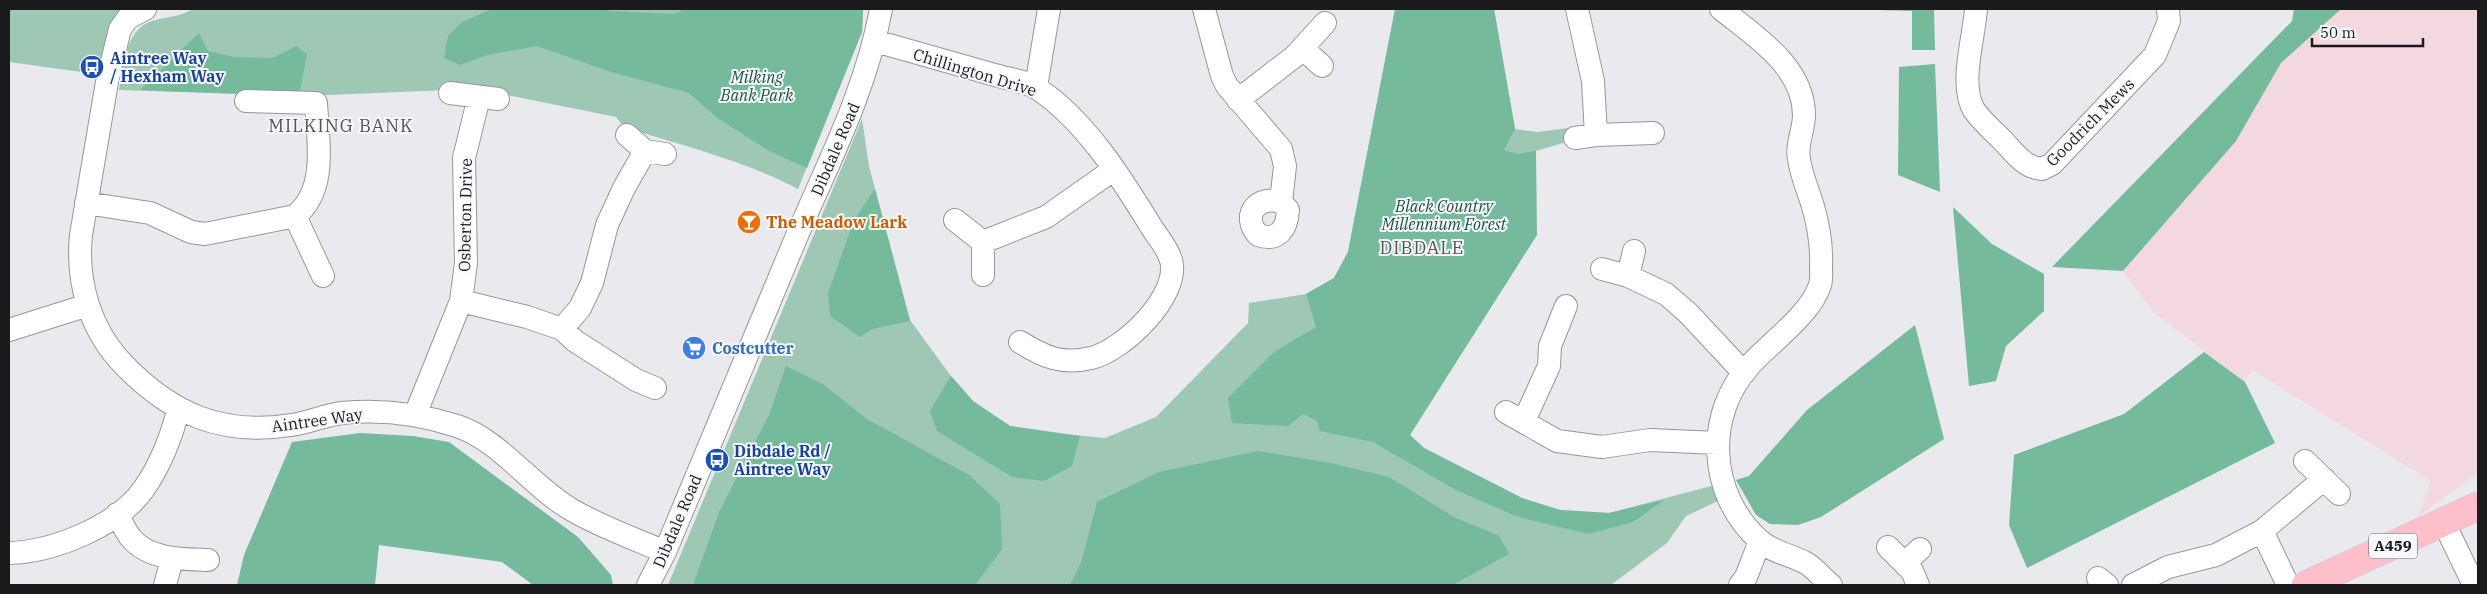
<svg xmlns="http://www.w3.org/2000/svg" width="2487" height="594" viewBox="0 0 2487 594" font-family="'IBM Plex Serif',serif">
<rect width="100%" height="100%" fill="#eaeaee"/>
<path fill="#f3d9df" d="M2341 9H2478V472L2417 518 2431 481 2252 370 2245 382 2154 313 2123 271 2236 141 2281 63Z"/>
<path fill="#9ec8b4" d="M9 9H127L112 26 96 74 9 62Z
M193 9H863L862 32 798 189C743 160 683 146 624 127L616 117 507 95 448 90 306 96 119 90C124 66 125 29 152 21 169 16 176 18 193 9Z
M1395 9H1494L1515 129 1537 132 1568 128 1570 141 1536 151 1533 228 1463 349 1410 435 1424 448 1522 498 1560 510 1609 513 1715 485 1720 500 1686 516 1667 543 1611 585H668L862 119 869 166 910 320 951 376 973 401 1010 426 1053 433 1105 438 1156 417 1248 323 1249 303 1306 294 1334 278 1348 252Z"/>
<path fill="#74ba9b" d="M492 9H598L610 11 674 14 685 9H863L862 32 807 168 769 151 716 117 689 93 611 72 537 46 487 55 460 65 444 58 448 36 462 22Z
M1395 9H1494L1515 129 1504 150 1518 154 1536 151 1537 235 1410 435 1424 448 1522 498 1560 510 1609 513 1664 500 1633 522 1589 534 1518 517 1456 490 1373 442 1320 431 1317 421 1303 414 1288 426 1232 423 1228 398 1274 352 1316 327 1306 294 1334 278 1348 252Z
M1845 9H1934L1935 50H1912V11Z
M2294 9H2341L2281 63 2236 141 2123 271 2052 267 2292 21Z
M199 33 208 51 233 57 273 58 296 46 307 54 299 96 140 90Z
M1935 64 1940 192 1898 175 1899 67Z
M875 189 910 321 872 329 860 337 830 316 828 293 854 220Z
M1953 207 1992 244 2044 274V311L2006 346 1996 381 1969 386Z
M1915 325 1944 439 1821 517 1798 525 1770 524 1756 515 1736 480 1749 476 1807 410Z
M2204 352 2245 382 2275 443 2027 568 2009 525 2014 455 2124 414Z
M786 366 823 384 867 419 969 475 1000 504 1002 549 975 585H693L719 512 769 415Z
M951 376 973 401 1010 426 1080 436 1072 466 1044 481 1012 477 937 431 930 411Z
M360 433 413 436 449 442 578 537 611 575 613 585H533L502 562 379 545 375 585H237L244 555 292 442Z
M1258 451 1331 463 1389 477 1454 517 1499 536 1509 554 1453 585H1070L1081 563 1097 502 1159 472Z"/>
<g fill="none" stroke-linecap="round" stroke-linejoin="round">
<g stroke="#97979b" stroke-width="24">
<path id="minor" d="M145 9 128 18 120 29 107 82 81 235C76 283 91 332 125 366 172 414 222 436 291 425 308 423 325 415 342 413 381 409 420 414 457 426 500 440 533 488 572 510 601 527 635 539 665 552
M1204 9 1222 76 1227 86 1281 149 1285 166 1281 202 1288 210C1287 229 1278 242 1258 235 1241 215 1257 195 1281 202
M1577 9 1593 81 1596 135 1653 133
M1721 9C1755 36 1804 67 1804 115 1804 130 1796 144 1799 159 1801 174 1807 188 1812 203 1818 223 1822 245 1821 266 1821 272 1822 279 1820 285 1811 314 1771 342 1751 364 1704 414 1708 494 1759 540 1773 553 1790 554 1806 563 1815 568 1823 579 1831 585
M1976 9C1974 38 1959 85 1974 110 1982 122 1996 133 2006 144 2016 155 2026 168 2042 169L2052 164 2155 55 2169 21 2168 9
M875 41C915 52 955 64 995 75 1008 79 1027 81 1038 89 1086 121 1122 179 1152 228 1158 237 1168 249 1171 260 1181 295 1123 351 1091 358 1062 365 1044 357 1020 342
M1302 48 1322 66
M1036 87 1049 9
M450 93 498 99
M1238 100 1295 56 1325 23
M246 101 316 103C318 140 328 190 295 216L323 276
M627 135 645 151 665 154
M1575 138 1596 135
M86 203 150 213 191 232 205 234 295 216
M955 220 983 242 1046 217 1113 170
M1602 269 1628 276 1666 294 1688 313 1744 373
M983 275V242
M1628 276 1634 251
M461 301 527 317 562 329 575 341 636 380 655 388
M562 329 580 308 592 283 607 225 624 188 645 151
M9 330 88 305
M1506 412 1557 441 1602 447 1650 440 1718 443
M415 415 461 301 466 263 464 158 479 97
M1524 421 1549 366 1550 346 1566 306
M2305 461 2339 494
M117 514C122 522 125 531 131 538 149 560 183 559 208 560
M2444 523 2474 585
M2262 531 2288 585
M1888 547 1912 571 1918 585
M9 553C53 552 117 526 143 490 159 468 172 436 178 410
M1905 563 1920 549
M2098 578 2107 585
M165 585 172 559
M648 585 665 552C708 448 752 343 796 238 828 163 866 91 881 9
M1740 585 1746 577 1760 541
M2133 585 2168 567 2216 555 2262 531 2324 479"/>
</g>
<g stroke="#c8c8c9" stroke-width="29">
<path id="major" d="M2306 585 2478 506"/>
</g>
<use href="#minor" stroke="#fff" stroke-width="22"/>
<use href="#major" stroke="#fdc0cb" stroke-width="28"/>
</g>
<defs>
<g id="bus-disc" transform="scale(1.25)"><circle r="9.5" fill="#1a4fb4" stroke="#f7f8fb"/><path d="M-5-6H5V4H4V6H2V4H-2V6H-4V4H-5ZM-3.5-4V0h7V-4ZM-3.5 1.2v1.5H-2V1.2ZM2 1.2v1.5H3.5V1.2Z" fill="#fff"/></g>
<g id="bar-disc" transform="scale(1.25)"><circle r="9.5" fill="#e8710a" stroke="#f7f8fb"/><path d="M-6-5H6L.8 .8V4.5H3.5V6h-7V4.5H-.8V.8Z" fill="#fff"/></g>
<g id="supermarket-disc" transform="scale(1.25)"><circle r="9.5" fill="#3f7fe0" stroke="#f7f8fb"/><path d="M-6-5.5h2.5l.6 2H6L4.5 2H-2.5L-4.4-4H-6ZM-1.5 3.2a1.3 1.3 0 1 0 .1 0ZM3 3.2a1.3 1.3 0 1 0 .1 0Z" fill="#fff"/></g>
</defs>
<g fill-rule="evenodd">
<use href="#bus-disc" x="92" y="67"/>
<use href="#bar-disc" x="749" y="222"/>
<use href="#supermarket-disc" x="694" y="348"/>
<use href="#bus-disc" x="717" y="460"/>
</g>
<g text-anchor="middle" stroke-width="4" stroke-linejoin="round" paint-order="stroke">
<rect fill="#f7f8fb" stroke="#5d5d60" stroke-width="1" x="2369" y="533.5" width="48" height="25" rx="4"/>
<g font-size="15" font-weight="bold" fill="#1b1b1d">
<text x="2393" y="551">A459</text>
</g>
<g font-size="16" font-weight="bold" fill="#164399" stroke="#f7f8fb" text-anchor="start">
<text x="110" y="64">Aintree Way<tspan x="110" dy="18">/ Hexham Way</tspan></text>
<text x="734" y="457">Dibdale Rd /<tspan x="734" dy="18">Aintree Way</tspan></text>
</g>
<g font-size="16" fill="#1b1b1d" stroke="#f7f8fb">
<text transform="translate(975 72) rotate(17)" y="6">Chillington Drive</text>
<text transform="translate(2090 122) rotate(-45)" y="6">Goodrich Mews</text>
<text transform="translate(835 149) rotate(-67)" y="6">Dibdale Road</text>
<text transform="translate(465 215) rotate(-89)" y="6">Osberton Drive</text>
<text transform="translate(317 420) rotate(-8)" y="6">Aintree Way</text>
<text transform="translate(677 521) rotate(-67)" y="6">Dibdale Road</text>
</g>
<g font-size="16" font-style="italic" fill="#1b523d" stroke="#f7f8fb">
<text x="757" y="83">Milking<tspan x="757" dy="18">Bank Park</tspan></text>
<text x="1444" y="212">Black Country<tspan x="1444" dy="18">Millennium Forest</tspan></text>
</g>
<g font-size="16" font-weight="bold" fill="#c56008" stroke="#f7f8fb" text-anchor="start">
<text x="766" y="228">The Meadow Lark</text>
</g>
<g font-size="16" font-weight="bold" fill="#366cbe" stroke="#f7f8fb" text-anchor="start">
<text x="712" y="354">Costcutter</text>
</g>
<g font-size="18" letter-spacing="1" fill="#535456" stroke="#f7f8fb">
<text x="341" y="132">MILKING BANK</text>
<text x="1422" y="254">DIBDALE</text>
</g>
</g>
<rect width="2487" height="594" fill="none" stroke="#1b1b1d" stroke-width="20"/>
<path d="M2312 38v8h111v-8" fill="none" stroke="#1b1b1d" stroke-width="2.5"/>
<text x="2320" y="38" font-size="15" fill="#1b1b1d" stroke="#f7f8fb" stroke-width="4" paint-order="stroke">50 m</text>
</svg>
